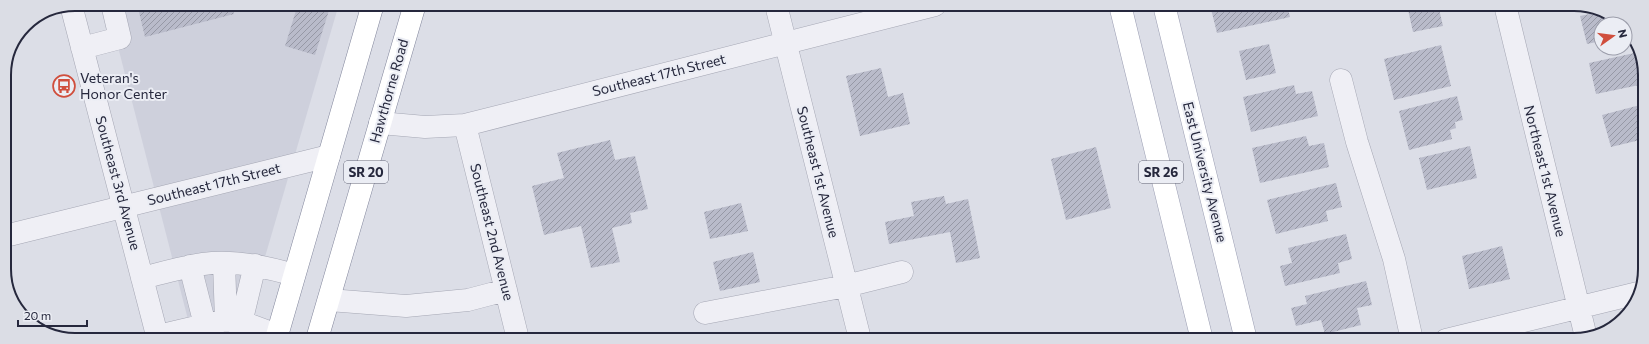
<svg xmlns="http://www.w3.org/2000/svg" width="1649" height="344" viewBox="0 0 1649 344" font-family="Commissioner,sans-serif">
<defs>
<pattern id="building-hatch" width="6" height="6" patternUnits="userSpaceOnUse"><rect width="6" height="6" fill="#b9bbca"/><path d="M-1 1l2-2M0 6l6-6M5 7l2-2" fill="none" stroke="#9698a5"/></pattern>
</defs>
<rect width="100%" height="100%" fill="#dcdee7"/>
<path fill="#ced0dc" d="M107 4H339L241 339H193Z"/>
<path fill="url(#building-hatch)" d="M137 4H231L234 14 145 37Z
M298 4H331L315 55 285 46Z
M1210 5H1287L1290 17 1217 33Z
M1407 5H1438L1443 26 1413 32Z
M1599 12 1623 24H1601V41L1587 44 1580 16Z
M1269 44 1276 73 1246 80 1239 51Z
M1441 45 1451 86 1394 100 1384 59Z
M1639 52 1644 61V84L1596 94 1589 63Z
M881 68 888 97 903 93 910 124 860 136 846 76Z
M1294 85 1296 94 1312 91 1318 116 1251 132 1243 97Z
M1457 96 1463 120 1455 122 1456 128 1450 130 1452 139 1409 150 1399 111Z
M1644 104V139L1611 147 1602 115Z
M1306 136 1309 146 1324 143 1329 167 1260 183 1252 148Z
M610 140 615 160 635 156 648 209 630 213 632 223 612 228 620 262 591 268 581 226 544 235 532 186 564 178 557 153Z
M1470 146 1477 178 1427 190 1419 158Z
M1096 147 1111 208 1066 220 1051 159Z
M1336 183 1342 207 1326 211 1328 221 1276 234 1267 200Z
M944 196 946 204 968 199 980 258 956 263 950 232 889 244 885 222 914 216 911 202Z
M741 203 748 231 710 239 704 212Z
M1346 234 1352 259 1338 263 1340 273 1285 286 1280 266 1292 263 1288 248Z
M1502 246 1510 279 1469 289 1462 256Z
M753 252 760 282 720 291 713 262Z
M1366 281 1372 305 1357 308 1361 325 1325 334 1321 320 1296 326 1291 308 1307 304 1305 296Z"/>
<g fill="none" stroke-linecap="round" stroke-linejoin="round">
<g stroke="#a5a7b4" stroke-width="23">
<path id="minor" d="M71 5 158 339
M776 5 860 339
M1505 5 1586 337
M82 48 120 38 112 4
M1341 80 1357 142 1394 259 1412 340
M380 123 425 127 465 125 935 5
M465 125 518 339
M5 236 329 156
M224 263 226 320
M190 266 205 325
M142 278C162 273 182 267 203 264 234 260 264 266 294 275
M329 300 406 306 468 300 506 290
M705 313 846 286 902 272
M241 323 255 265
M158 336 226 320 250 325 277 335
M1446 340 1638 293"/>
</g>
<g stroke="#9b9eb3" stroke-width="23">
<path id="major" d="M1120 5 1202 340
M1164 5 1246 340"/>
</g>
<g stroke="#83879d" stroke-width="23">
<path id="highway" d="M276 339 373 4
M317 339 415 4"/>
</g>
<use href="#minor" stroke="#efeff5" stroke-width="22"/>
<use href="#major" stroke="#fff" stroke-width="22"/>
<use href="#highway" stroke="#fff" stroke-width="22"/>
</g>
<defs>
<g id="bus-ring" transform="scale(1.15)"><circle r="9.5" fill="#ebedf4" stroke="#d04e3d" stroke-width="1.5"/><path d="M-5-6H5V4H4V6H2V4H-2V6H-4V4H-5ZM-3.5-4V0h7V-4ZM-3.5 1.2v1.5H-2V1.2ZM2 1.2v1.5H3.5V1.2Z" fill="#d04e3d"/></g>
</defs>
<g fill-rule="evenodd">
<use href="#bus-ring" x="64" y="86"/>
</g>
<g text-anchor="middle" stroke-width="4" stroke-linejoin="round" paint-order="stroke">
<g fill="#ebedf4" stroke="#616374" stroke-width="1">
<rect x="344" y="161" width="44" height="22" rx="3"/>
<rect x="1139" y="161" width="44" height="22" rx="3"/>
</g>
<g font-size="13" font-weight="bold" fill="#26283d">
<text x="366" y="177">SR 20</text>
<text x="1161" y="177">SR 26</text>
</g>
<g font-size="14" fill="#26283d" stroke="#ebedf4">
<text transform="translate(659 75) rotate(-14)" y="5">Southeast 17th Street</text>
<text transform="translate(389 91) rotate(-74)" y="5">Hawthorne Road</text>
<text transform="translate(1545 171) rotate(76)" y="5">Northeast 1st Avenue</text>
<text transform="translate(818 172) rotate(76)" y="5">Southeast 1st Avenue</text>
<text transform="translate(1205 172) rotate(76)" y="5">East University Avenue</text>
<text transform="translate(118 183) rotate(75)" y="5">Southeast 3rd Avenue</text>
<text transform="translate(214 184) rotate(-14)" y="5">Southeast 17th Street</text>
<text transform="translate(492 232) rotate(76)" y="5">Southeast 2nd Avenue</text>
</g>
<g font-size="14" fill="#26283d" stroke="#ebedf4" text-anchor="start">
<text x="80" y="83">Veteran's<tspan x="80" dy="16">Honor Center</tspan></text>
</g>
</g>
<path d="M0 0H1649V344H0ZM75 11H1574A64 64 0 0 1 1638 75V269A64 64 0 0 1 1574 333H75A64 64 0 0 1 11 269V75A64 64 0 0 1 75 11Z" fill="#dbdde5" fill-rule="evenodd"/>
<path fill="none" stroke="#26283d" stroke-width="2" d="M75 11H1574A64 64 0 0 1 1638 75V269A64 64 0 0 1 1574 333H75A64 64 0 0 1 11 269V75A64 64 0 0 1 75 11Z"/>
<g transform="translate(1613 36) rotate(76)"><circle r="19" fill="#ebedf4" stroke="#9c9eab"/>
<path d="M0-3L7 15L0 10L-7 15Z" fill="#d04e3d"/>
<text y="-6" font-size="11" font-weight="bold" text-anchor="middle" fill="#26283d">N</text>
</g>
<path d="M18 320v6h69v-6" fill="none" stroke="#26283d" stroke-width="2"/>
<text x="24" y="320" font-size="12" fill="#26283d" stroke="#ebedf4" stroke-width="3" paint-order="stroke">20 m</text>
</svg>
